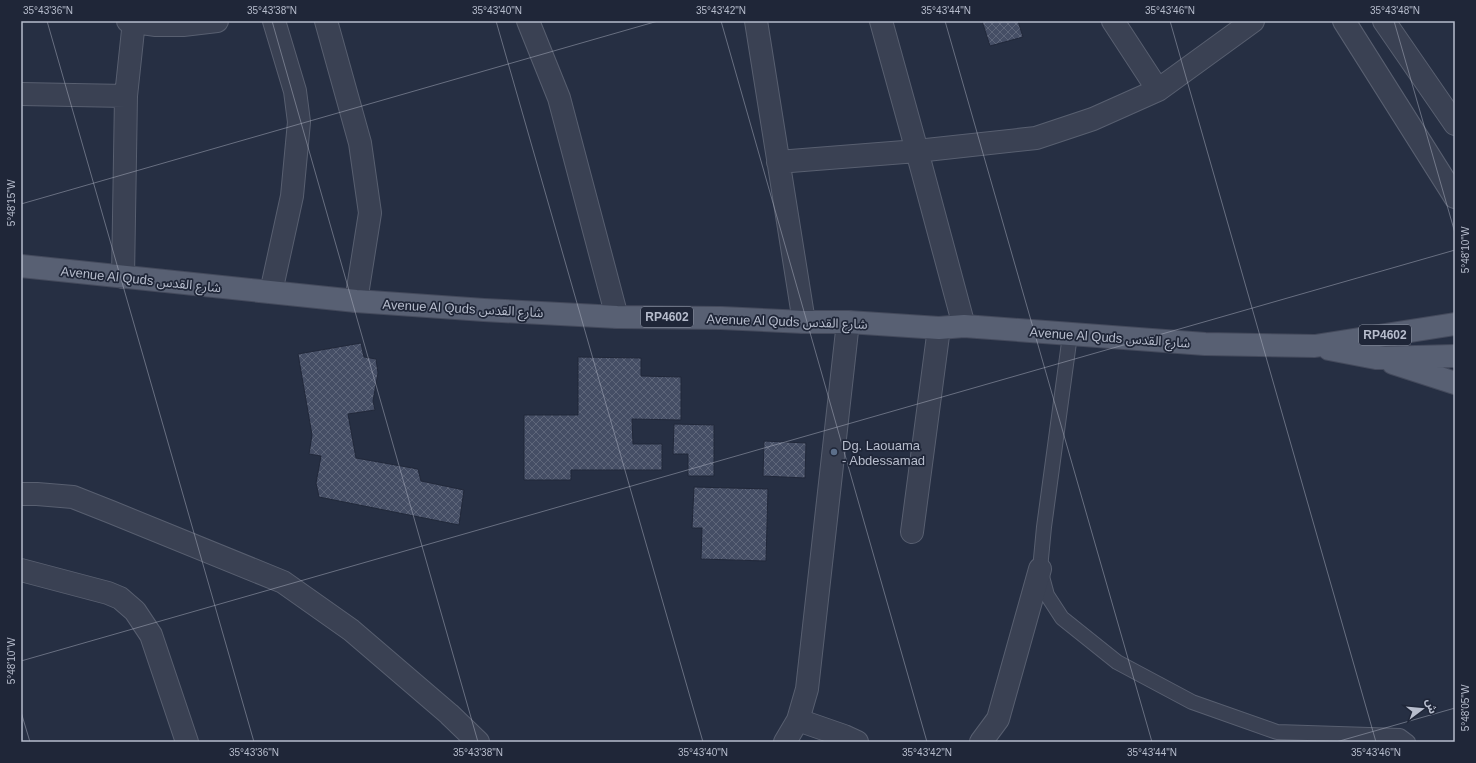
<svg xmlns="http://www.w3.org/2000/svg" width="1476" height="763" viewBox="0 0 1476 763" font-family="Helvetica,'Noto Sans Arabic',sans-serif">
<defs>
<pattern id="building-cross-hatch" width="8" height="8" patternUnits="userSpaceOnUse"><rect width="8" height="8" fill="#454e65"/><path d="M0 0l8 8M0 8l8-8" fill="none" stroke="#5e667a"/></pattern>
</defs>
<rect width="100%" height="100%" fill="#262f43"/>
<path fill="url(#building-cross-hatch)" stroke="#21283a" d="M982 21H1018L1023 37 990 46Z
M361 343 364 357 376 359 378 373 373 401 375 410 348 414 356 458 418 469 421 481 464 490 459 525 319 497 316 483 321 456 309 454 312 435 298 354Z
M578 357 641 358V376L681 377V420L632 419 633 444H662V470H571V480H524V415H578Z
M674 424 714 425V476H688V454H673Z
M764 441 806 443 805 478 763 476Z
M694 487 768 489 766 561 701 559 702 528H692Z"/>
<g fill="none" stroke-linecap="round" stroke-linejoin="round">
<g stroke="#585f70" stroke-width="16">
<path id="service" d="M1070 335 1044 527 1040 569 1047 595 1062 618 1117 662 1192 702 1277 732 1400 736 1408 742"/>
</g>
<g stroke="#585f70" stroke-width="24">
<path id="minor" d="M128 21 156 25H183L217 21
M326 21 360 143 370 213 356 301
M528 21 559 98 617 317
M756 21 804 322
M881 21 917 151 964 326
M1113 21 1158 90
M21 94 126 96
M778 162 917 151 1036 138 1093 119 1158 90 1253 21
M123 277 126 96 134 21
M271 292 292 196 299 122 295 91 274 21
M21 494H37L73 497 111 512 283 582 351 630 449 714 478 742
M912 532 939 328
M21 570 108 593 120 598 135 611 151 635 187 742
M798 720 844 736 857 742
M785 742 798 720 807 689 848 322
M981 742 998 719 1040 569"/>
</g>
<g stroke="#585f70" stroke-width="24">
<path id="tertiary" d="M1344 21 1455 197
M1384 21 1455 124"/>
</g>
<g stroke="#444a5c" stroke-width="24">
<path id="primary" d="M21 266 356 301 484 310 617 317 721 318 804 322H848L939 328 964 326 1205 344 1315 346 1455 324
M1329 349 1376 358 1455 356
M1393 363 1455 383"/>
</g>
<use href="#service" stroke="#3a4153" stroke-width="14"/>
<use href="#minor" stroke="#3a4153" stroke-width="22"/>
<use href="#tertiary" stroke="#3a4153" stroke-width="22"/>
<use href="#primary" stroke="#586073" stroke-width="22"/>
</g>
<path fill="none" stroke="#b7bdcd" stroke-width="1" stroke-opacity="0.45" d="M47 21 254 742M272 21 478 742M496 21 703 742M721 21 927 742M945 21 1152 742M1170 21 1376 742M1394 21 1455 233M21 204 658 21M21 661 1455 250M21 712 30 742M1336 742 1455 708"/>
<circle fill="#5c6f8a" stroke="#1f2638" stroke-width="1.5" cx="834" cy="452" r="4"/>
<g text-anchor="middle" stroke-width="3.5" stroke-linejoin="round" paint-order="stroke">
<g fill="#1f2638" stroke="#8990a0" stroke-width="1">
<rect x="641" y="307" width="52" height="20" rx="3"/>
<rect x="1359" y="325" width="52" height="20" rx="3"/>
</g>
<g font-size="12" font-weight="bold" fill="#b7bdcd">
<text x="667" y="321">RP4602</text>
<text x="1385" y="339">RP4602</text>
</g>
<g font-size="13" fill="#b7bdcd" stroke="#1f2638">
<text transform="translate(141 279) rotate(6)" y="5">Avenue Al Quds شارع القدس</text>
<text transform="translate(463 308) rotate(3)" y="5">Avenue Al Quds شارع القدس</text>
<text transform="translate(787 321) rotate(2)" y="5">Avenue Al Quds شارع القدس</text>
<text transform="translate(1110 337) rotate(4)" y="5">Avenue Al Quds شارع القدس</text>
</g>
<g font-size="13" fill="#b7bdcd" stroke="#1f2638" text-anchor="start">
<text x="842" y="450">Dg. Laouama<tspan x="842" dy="15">- Abdessamad</tspan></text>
</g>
</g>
<rect width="1476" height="763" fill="none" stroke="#1f2638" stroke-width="44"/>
<g transform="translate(1422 709) rotate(74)" stroke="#1f2638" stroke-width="3" paint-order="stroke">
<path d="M0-3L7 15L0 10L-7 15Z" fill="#b7bdcd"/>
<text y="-6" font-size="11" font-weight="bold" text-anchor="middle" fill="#b7bdcd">ش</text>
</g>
<rect x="22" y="22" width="1432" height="719" fill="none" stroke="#b7bdcd" stroke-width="1.5"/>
<g font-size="10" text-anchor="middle" fill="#b7bdcd">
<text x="48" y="14">35°43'36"N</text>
<text x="272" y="14">35°43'38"N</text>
<text x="497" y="14">35°43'40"N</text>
<text x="721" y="14">35°43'42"N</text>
<text x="946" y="14">35°43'44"N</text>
<text x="1170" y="14">35°43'46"N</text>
<text x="1395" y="14">35°43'48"N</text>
<text transform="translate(11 203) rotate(-90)" y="4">5°48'15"W</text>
<text transform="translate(1465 250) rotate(-90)" y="4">5°48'10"W</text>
<text transform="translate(11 661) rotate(-90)" y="4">5°48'10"W</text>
<text transform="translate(1465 708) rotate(-90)" y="4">5°48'05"W</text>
<text x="254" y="756">35°43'36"N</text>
<text x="478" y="756">35°43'38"N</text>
<text x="703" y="756">35°43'40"N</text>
<text x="927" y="756">35°43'42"N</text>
<text x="1152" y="756">35°43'44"N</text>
<text x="1376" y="756">35°43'46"N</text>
</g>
</svg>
